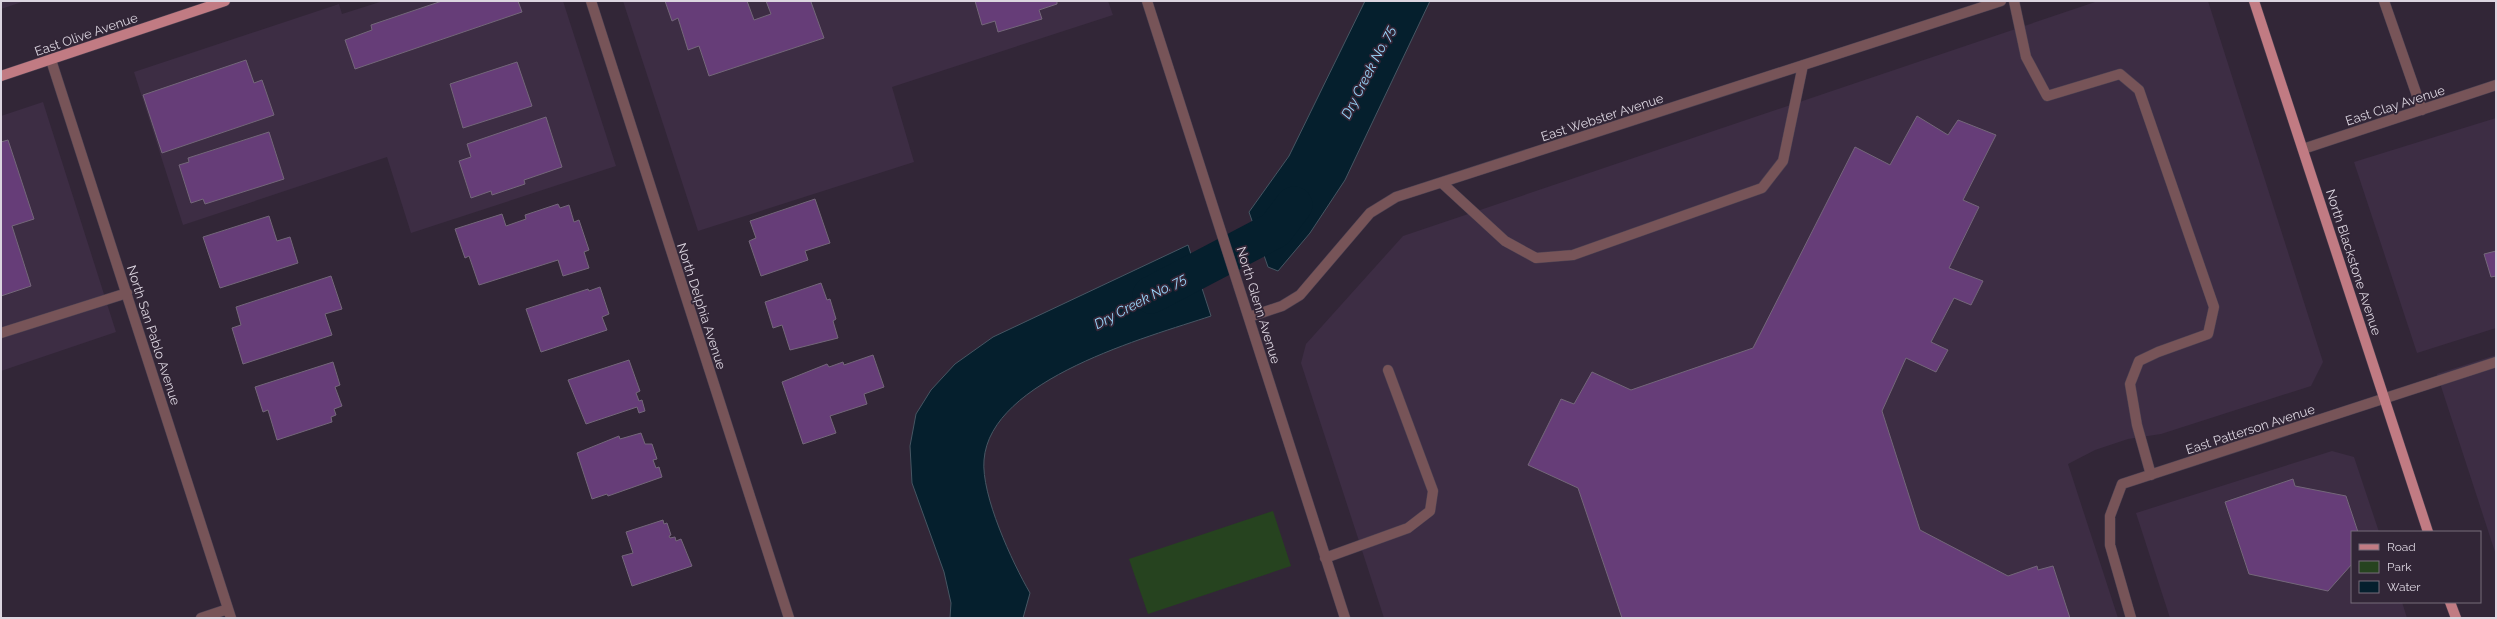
<svg xmlns="http://www.w3.org/2000/svg" width="2497" height="619" viewBox="0 0 2497 619" font-family="Raleway,sans-serif">
<rect width="100%" height="100%" fill="#322637"/>
<path fill="#3d2d44" d="M1 1H25L1 9Z
M383 1H563L616 166 411 233 387 157 183 225 134 72 339 4 342 14Z
M623 1H1108L1113 15 892 87 914 162 698 231Z
M2098 1H2208L2323 362 2311 386 2161 434 2128 439 2095 450 2068 464 2118 618H1384L1301 363 1306 344 1403 236Z
M43 102 116 332 1 371V116Z
M2496 118V328L2417 353 2354 162Z
M2496 355V555L2437 374Z
M2332 451 2354 457 2379 532H2352V602H2402L2407 618H2170L2136 513Z"/>
<path fill="#26431f" d="M1273 511 1291 566 1148 614 1129 559Z"/>
<path fill="#051f2d" stroke="#465663" d="M1365 1H1430L1345 180 1310 233 1278 271 1268 267 1249 212 1289 156Z
M1188 245 1211 316C1148 337 990 379 984 460 981 495 1012 562 1030 593L1023 618H950L951 603 944 572 912 483 910 446 916 414 931 390 955 364 993 337Z"/>
<g fill="none" stroke-linecap="round" stroke-linejoin="round">
<path stroke="#051f2d" stroke-width="37" d="M1151 295 1275 230 1294 205"/>
</g>
<path fill="#663d78" stroke="#74677a" d="M442 1H518L522 12 355 69 345 40 372 30 371 25Z
M665 1H747L754 20 771 14 766 1H813L811 2 824 38 709 76 699 46 688 50 678 18 672 21Z
M975 1H1057V4L1039 10 1042 19 998 32 995 21 982 25Z
M246 60 254 83 262 80 274 115 162 153 143 95Z
M517 62 532 106 463 128 450 84Z
M1917 116 1948 135 1958 120 1996 135 1963 200 1979 207 1949 268 1983 281 1971 305 1954 298 1931 342 1948 350 1936 372 1906 358 1882 411 1920 530 2008 576 2037 566 2038 570 2053 566 2070 618H1622L1578 488 1528 465 1561 399 1574 404 1592 372 1631 390 1753 348 1855 147 1890 165Z
M546 117 562 167 524 180 525 184 492 195 491 191 471 198 459 161 471 157 467 144Z
M269 132 284 179 205 204 203 199 191 203 179 165 189 162 188 158Z
M8 140 34 219 12 226 31 286 1 296V142Z
M815 199 830 243 805 251 808 260 761 276 749 241 756 238 750 221Z
M558 204 560 208 569 205 574 222 579 220 589 250 584 252 589 268 563 276 558 260 479 285 469 256 465 258 455 229 502 214 506 226 526 219 525 215Z
M269 216 277 241 290 237 298 263 220 288 203 237Z
M2496 251V276L2491 277 2484 254Z
M331 276 342 309 325 314 332 335 243 364 232 328 241 325 236 307Z
M821 283 827 300 830 299 836 319 833 321 838 338 790 350 782 325 773 328 765 302Z
M600 287 609 314 602 317 607 330 541 352 526 309 588 289 589 291Z
M873 355 884 387 864 394 867 404 830 416 836 433 803 444 782 382 827 364 829 367 843 362 844 365Z
M629 360 640 391 636 393 639 401 642 400 645 411 639 413 637 407 586 424 568 380Z
M333 362 340 385 335 387 342 406 334 409 336 415 331 417 332 422 277 440 268 410 263 412 255 387Z
M641 433 645 444H652L657 459 653 460 656 468 659 467 662 477 608 496 607 494 592 499 577 453 619 436 620 439Z
M2293 479 2295 486 2346 496 2358 532H2352V564L2328 591 2249 574 2225 502Z
M663 520 664 524 667 523 671 535 669 536 670 538 675 537 676 541 681 539 692 566 632 586 622 556 633 553 626 532Z"/>
<g fill="none" stroke-linecap="round" stroke-linejoin="round">
<g stroke="#4d4252" stroke-width="11">
<path id="minor" d="M591 1 789 618
M1147 1 1345 618
M2014 1 2026 57 2047 96 2120 74 2139 90 2214 307 2208 334 2158 352 2139 361 2130 384 2137 425 2151 475
M2384 1 2422 110
M51 60 231 618
M2303 149 2496 85
M1442 183 1505 241 1536 258 1573 255 1762 188 1783 161 1803 65
M1249 317 1282 306 1300 295 1370 213 1396 197 2001 1
M1 333 127 293
M1325 558 1408 528 1430 511 1433 491 1388 370
M201 618 228 609
M2131 618 2110 545V516L2122 484 2496 362"/>
</g>
<g stroke="#4d4252" stroke-width="11">
<path id="major" d="M2254 1 2428 532
M1 76 225 1
M2450 602 2456 618"/>
</g>
<use href="#minor" stroke="#775458" stroke-width="10"/>
<use href="#major" stroke="#c17b83" stroke-width="10"/>
</g>
<g text-anchor="middle" stroke-width="3.5" stroke-linejoin="round" paint-order="stroke">
<g font-size="13" fill="#dcd5e0" stroke="#322637">
<text transform="translate(86 34) rotate(-19)" y="5">East Olive Avenue</text>
<text transform="translate(2395 105) rotate(-18)" y="5">East Clay Avenue</text>
<text transform="translate(1602 117) rotate(-18)" y="5">East Webster Avenue</text>
<text transform="translate(2354 262) rotate(72)" y="5">North Blackstone Avenue</text>
<text transform="translate(1259 305) rotate(73)" y="5">North Glenn Avenue</text>
<text transform="translate(702 306) rotate(72)" y="5">North Delphia Avenue</text>
<text transform="translate(154 335) rotate(72)" y="5">North San Pablo Avenue</text>
<text transform="translate(2250 429) rotate(-18)" y="5">East Patterson Avenue</text>
</g>
<g font-size="14" font-style="italic" fill="#9ad6fb" stroke="#322637">
<text transform="translate(1368 72) rotate(-63)" y="5">Dry Creek No. 75</text>
<text transform="translate(1140 301) rotate(-28)" y="5">Dry Creek No. 75</text>
</g>
</g>
<rect width="2497" height="619" fill="none" stroke="#dcd5e0" stroke-width="4"/>
<rect x="2351" y="531" width="130" height="72" fill="#322637" stroke="#766c7b"/>
<rect x="2359" y="544" width="20" height="6" fill="#c17b83" stroke="#766c7b"/>
<text x="2387" y="551" font-size="12" fill="#dcd5e0">Road</text>
<rect x="2359" y="561" width="20" height="12" fill="#26431f" stroke="#766c7b"/>
<text x="2387" y="571" font-size="12" fill="#dcd5e0">Park</text>
<rect x="2359" y="581" width="20" height="12" fill="#051f2d" stroke="#766c7b"/>
<text x="2387" y="591" font-size="12" fill="#dcd5e0">Water</text>
</svg>
